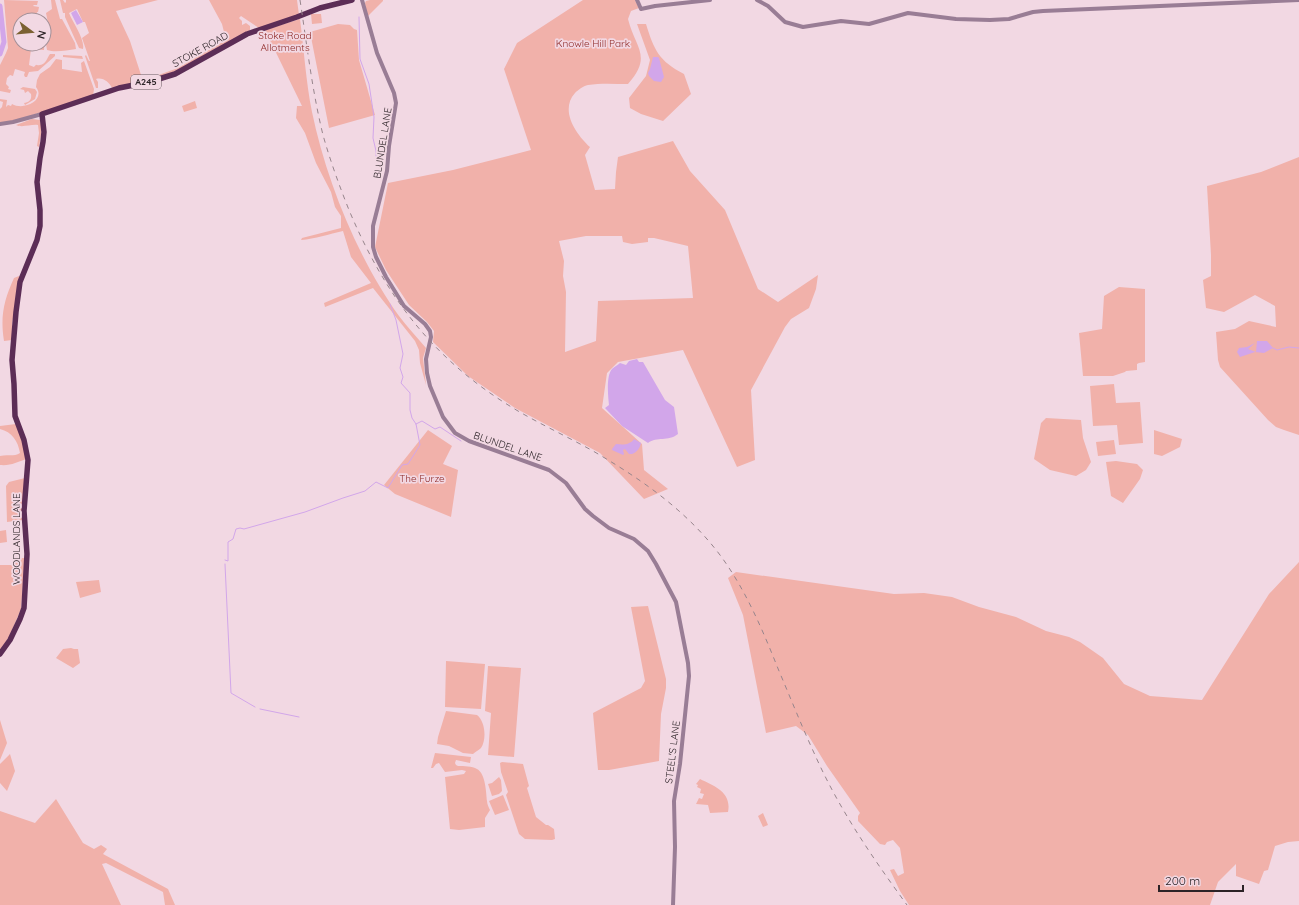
<svg xmlns="http://www.w3.org/2000/svg" width="1299" height="905" viewBox="0 0 1299 905" font-family="Quicksand,sans-serif">
<rect width="100%" height="100%" fill="#f2d8e3"/>
<path fill="#f1b1aa" fill-rule="evenodd" d="M4 0 38 1 37 5H34L33 6 39 7 38 12H37L36 20H20V44H44L45 28 44 50 31 49 29 65 34 67C38 63 34 66 40 65 46 64 47 58 50 54H55V56L38 71 29 72 27 77H25L24 75 25 72 15 69 13 76 10 75 7 78 6 84 9 87 8 89 11 90 10 93 0 91V65L6 53 8 48Z
M51 0H55L60 19H62L75 43 76 49C67 50 56 53 47 50L46 44 49 28 46 13 52 9Z
M60 0H63L65 3 66 2V0H158L116 11 130 41 142 78H150L178 68 226 40 222 24 209 0H297L299 15 259 28 241 16 239 18 242 21V25L246 23 250 26V30L248 32 175 73 112 88C109 82 103 77 96 79L98 82V88H96L85 56 86 55 89 61H90L82 38 89 33 85 22H83L77 9 69 13C73 23 85 39 83 49L79 48 65 17V13H63Z
M370 0H383V1L367 17 365 3 366 1Z
M583 0H635L639 8 631 11 628 19C635 48 653 56 628 84 615 84 600 83 588 85 583 86 578 90 575 93 559 111 577 135 590 147L585 155 595 190 615 189 616 172 618 157 673 141 690 171 725 210 758 289 778 302 818 275 816 289 809 308 791 319 785 327 751 390 755 460 737 467 683 350 618 362 607 373 602 408 642 444 644 470 668 489 644 499 600 453 515 408 468 376 433 342 434 331 427 322 409 305 386 270 375 247 388 183 453 170 531 150 504 69 517 43ZM586 236H622L623 242 632 244 648 242V238H654L688 246 693 298 598 301 596 341 565 352 566 292 563 276 564 261 559 241Z
M311 14H321L322 23 312 24Z
M300 19C304 50 306 82 312 112 326 180 358 259 399 316 407 327 417 337 426 348L423 358 426 385 420 363 419 350 415 341 373 288 325 307 324 303 371 283 351 257 343 231C329 234 315 239 301 240L302 238 341 228V216L335 207 331 192 316 163 305 133 296 118 297 106H302L265 30Z
M338 24 350 25 354 29 357 30 359 60 375 115 329 128 310 32Z
M637 24H646C654 50 659 61 684 74L691 94 663 121 641 114 630 108 629 98 646 76 650 60Z
M63 55 82 56 83 59 63 57Z
M56 59 62 60V69L82 72 81 63 84 61 94 89 93 96 13 121 0 123V109L2 107 3 102 0 101V105V99L7 100 6 107 8 105 11 106 12 104C24 111 46 100 36 87L37 80 40 74 50 67Z
M23 87 35 89 37 92 35 99 25 105 24 103C29 102 32 100 31 94L28 91 25 93 24 90 20 89Z
M195 101 197 108 184 112 182 106Z
M32 119 40 120 42 128 39 147 37 146 39 133 38 125C31 124 22 128 16 125Z
M1299 157V435L1284 430 1276 427 1268 420 1220 367 1218 360 1216 332 1235 329 1249 321 1276 327 1275 306 1255 295 1224 312 1206 308 1203 280 1211 276V255L1207 186 1261 172Z
M19 276 20 277 12 324V340L4 341C0 316 4 300 14 278Z
M1119 287 1145 289V362L1139 363 1137 364V370L1126 371 1125 372 1113 376H1083L1079 333 1102 329 1104 296Z
M1114 384 1116 403 1140 402 1143 443 1119 445 1117 425 1093 426 1090 386Z
M1046 418 1081 420 1083 438 1091 462 1086 470 1076 476 1050 470 1034 459 1041 423Z
M16 424 26 452 27 459C17 462 11 466 0 465V456C7 454 14 457 20 453 18 441 12 432 0 429V426Z
M428 430 452 446 443 464 458 470 451 517 395 494 384 485Z
M1154 430 1182 439 1180 447 1162 456 1154 454Z
M1114 440 1116 454 1098 456 1096 442Z
M1116 461 1137 464 1143 470 1140 479 1123 503 1111 496 1106 462Z
M25 478 23 520 7 522 6 486 9 482Z
M6 530 7 542 0 543V531Z
M15 558H25L21 609 9 637 0 650V565H15Z
M1299 562V841L1288 842 1275 846 1268 870 1264 871 1259 884 1236 876V864L1218 882 1210 905H909L900 891 890 870 894 869 898 876 904 873 900 848 893 840 887 842 885 845 880 844 858 821V816L860 813 827 766 808 735 796 726 766 733 743 615 728 578 736 572 894 594 924 593 952 597 979 607 1016 617 1046 631 1069 637 1080 642 1103 658 1124 684 1150 696 1202 700 1269 594Z
M99 580 101 592 80 598 76 582Z
M648 606 666 679V688L661 714 659 761 609 770H598L593 713 641 688 645 681 631 607Z
M71 648 74 649H78L80 663 73 668 56 658 63 649Z
M446 661 485 664 481 709 445 707Z
M488 666 521 668 514 757 488 755 491 713 485 711Z
M446 711 477 715C485 721 487 739 481 748 479 750 475 752 473 754L463 753 449 746 437 744 438 737Z
M0 720 7 743 0 760Z
M435 753 471 757 470 763 456 760 455 763 456 765 458 766C464 766 472 766 477 769 486 774 486 793 487 801 487 804 489 808 490 810L485 818V827L459 830 450 829 445 777 464 774 466 771 462 770 445 772 439 763 436 764 433 768H431Z
M10 754 15 771 7 791 0 783V764Z
M502 762 523 764 529 786 527 788 536 817 546 825H548L554 829 555 839 552 840 525 839 519 834 506 795 508 792 501 772 500 763Z
M499 777 501 780 502 791 499 794 492 796 488 784 492 783Z
M700 779C714 786 732 792 728 812L710 813 708 805 696 804 699 798 702 799 704 794 700 793 701 789 697 787 698 785 696 784Z
M503 795 509 810 495 815 489 801Z
M56 799 83 843 94 849 101 845 107 849 103 854 168 889 175 905H165L163 892 106 863 102 864 121 905H0V811L35 823Z
M763 813 768 825 763 827 758 816Z"/>
<path fill="#d2a6ea" d="M76 10 83 22 77 25 71 13Z
M653 57H658L659 58 664 77 661 82 654 81 649 76 648 73 650 69Z
M1257 341H1267L1273 348 1264 353 1255 352 1240 357 1237 352 1239 348 1247 347 1255 343 1248 349 1256 352Z
M637 359 639 362H643L665 400 674 407 678 434C668 442 657 436 648 443L622 426 605 408 609 405C608 396 606 376 612 369 614 367 618 365 620 363L626 365 629 361Z
M634 439 641 443C640 448 637 452 632 454H629L625 449 623 450 624 454 623 455 612 450V449L616 444C623 445 630 445 634 439Z"/>
<g fill="none" stroke-linecap="round" stroke-linejoin="round">
<path stroke="#d2a6ea" stroke-width="1" d="M359 17 360 59 369 84 374 117 373 138 376 151V156
M1273 348 1277 350 1289 347 1299 348
M416 424 422 421 435 429 440 427 461 441
M225 560 228 561V542L233 539 236 529 240 528 244 529 305 512 343 498 365 491 376 482 388 488 402 465 408 464 420 445 416 424 412 418 410 410V393L401 383 403 377 400 368 403 354 396 320 390 304
M225 564 231 693 255 707
M260 709 299 717"/>
<path stroke="#d2a6ea" stroke-width="5" d="M0 6 4 42 0 54"/>
<path stroke="#997d95" stroke-width="4" d="M362 0 377 53 394 93 396 103 389 146 387 171 373 226V247L376 257 386 277 404 306 425 324 430 331 431 337 426 359 427 373 430 386 443 417 455 433 469 441 549 470 566 483 585 509 593 516 609 528 634 539 648 551 656 564 676 602 688 663 689 676 680 764 674 801 675 847 673 905
M637 0 641 9 655 6 710 0
M757 0 768 6 785 22 803 27 841 21 869 24 908 13 956 19 990 20 1009 19 1033 12 1043 11 1299 0
M0 124 13 122 42 114"/>
<path stroke="#5c2d56" stroke-width="5.5" d="M0 654 10 640 20 619 24 608 27 554 24 511 28 460 24 440 15 416 14 384 12 360 16 312 20 282 37 240 40 226V210L37 182 40 158 43 142 44 132 42 114 119 88 149 82 175 74 247 34 297 17 320 8 352 0"/>
<path stroke="#97858c" stroke-width="1" stroke-dasharray="5 5" stroke-linecap="butt" d="M300 0C307 45 312 90 323 135 330 160 339 185 349 210 386 298 435 362 518 411 542 425 568 437 593 451 641 479 686 510 720 555 746 590 763 631 779 671 791 699 802 727 815 755 839 809 872 857 907 905"/>
</g>
<g text-anchor="middle" stroke-width="3.5" stroke-linejoin="round" paint-order="stroke">
<rect fill="#f2d8e3" stroke="#67595f" stroke-width="1" x="131" y="75" width="30" height="14" rx="3"/>
<g font-size="9" font-weight="bold" fill="#2c2327">
<text x="146" y="85">A245</text>
</g>
<g font-size="10" fill="#8f2a27" stroke="#f2d8e3">
<text x="285" y="39">Stoke Road<tspan x="285" dy="12">Allotments</tspan></text>
<text x="593" y="47">Knowle Hill Park</text>
<text x="422" y="482">The Furze</text>
</g>
<g font-size="10" fill="#2c2327" stroke="#f2d8e3">
<text transform="translate(200 49) rotate(-29)" y="4">STOKE ROAD</text>
<text transform="translate(382 143) rotate(-81)" y="4">BLUNDEL LANE</text>
<text transform="translate(508 446) rotate(19)" y="4">BLUNDEL LANE</text>
<text transform="translate(16 539) rotate(-90)" y="4">WOODLANDS LANE</text>
<text transform="translate(672 752) rotate(-83)" y="4">STEEL'S LANE</text>
</g>
</g>
<g transform="translate(32 32) rotate(106)"><circle r="19" fill="#f2d8e3" stroke="#a39098"/>
<path d="M0-3L7 15L0 10L-7 15Z" fill="#7b6132"/>
<text y="-6" font-size="11" font-weight="bold" text-anchor="middle" fill="#2c2327">N</text>
</g>
<path d="M1159 885v6h84v-6" fill="none" stroke="#2c2327" stroke-width="2"/>
<text x="1165" y="885" font-size="12" fill="#2c2327" stroke="#f2d8e3" stroke-width="3" paint-order="stroke">200 m</text>
</svg>
